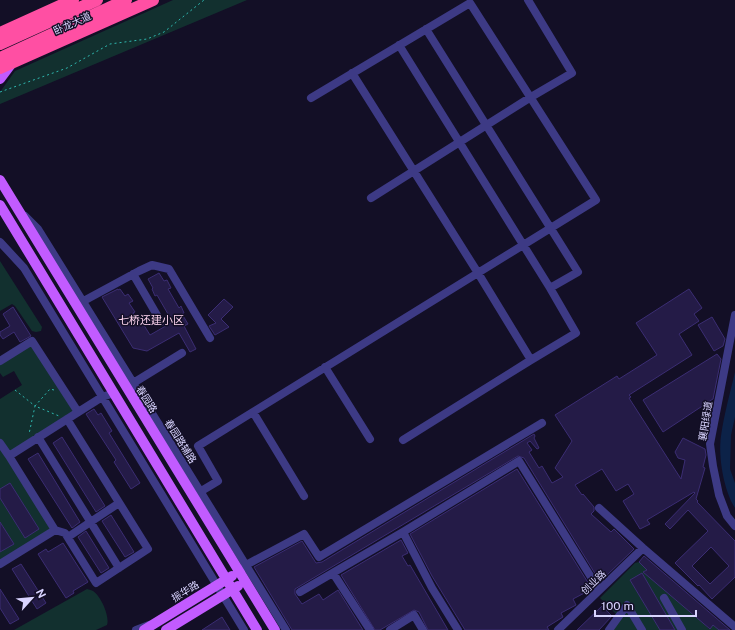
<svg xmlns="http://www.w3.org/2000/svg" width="735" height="630" viewBox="0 0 735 630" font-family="'Public Sans','Noto Sans SC',sans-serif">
<rect width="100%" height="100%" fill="#130f26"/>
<path fill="#12302f" d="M173 0H247L0 104V92L15 71Z
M0 261 42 327 41 331 36 332 32 331 15 306 12 304 0 311Z
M32 341 78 412 9 456 56 530 0 564V399L22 385 14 371 3 377 0 373V361Z
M639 562 658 578 709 629 713 625 719 630H609L619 617 600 598 635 563Z
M87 589C89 590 92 590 93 591 101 596 110 617 107 625L96 630H14Z"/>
<path fill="#0c2248" d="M735 372V417L731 435 730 469 735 483V508C724 491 718 457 721 436 724 415 730 393 735 372Z"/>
<path fill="#241b47" stroke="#3b2d73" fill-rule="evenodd" d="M159 273 164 281 167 280 171 288 168 289 179 308 181 306 184 313 182 314 188 324 184 326 196 349 190 352 179 333 147 351 133 348 102 297 118 289V290L120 289 125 296 128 294 133 301 129 303 135 312 133 313 139 324 142 322 150 335 171 323 166 315 168 314 157 295 155 296 152 289 153 288 148 279Z
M689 289 702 308 694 314 699 321 679 334 692 355 629 395 631 397 629 398 681 479 685 460 678 458 675 452 683 438 705 449 706 455 703 467 705 468 696 499 698 501 697 502 735 541V577L712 599 699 585 698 586 675 563 708 531 688 510 670 529 665 524 695 493 694 492 647 520 650 524 640 529 623 501 634 494 628 484 616 491 602 469 575 485 582 495 583 494 594 507V511L591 514 611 532 614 529 634 549 605 577 599 580 524 458 518 456 295 589V594L302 604 319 594 323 600 338 590 363 630H292L254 567 302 541 316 563 322 562 534 434 535 436 534 438 539 448 537 449 530 441 527 443 532 450 529 452 539 468 542 466 552 483 563 477 555 468 572 441 555 415 617 376 619 379 657 355 636 323ZM711 547 729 566 710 584 692 566Z
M224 299 233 307 221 319 229 327 215 335 209 326 216 323 208 315Z
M13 307 31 336 20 342 14 332 3 339 0 335V332L10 326 3 314Z
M712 317 725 339 723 346 714 351 698 325Z
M717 354 721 359 713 399 663 432 643 400Z
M94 409 98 415 101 413 112 431 109 433 140 483 131 489 114 462 116 460 86 414Z
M62 437 105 506 96 512 53 443Z
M38 453 80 522 72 528 28 459Z
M517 469 592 589 573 599 576 605 561 613 563 617 547 627 549 630H465L432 576 410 534Z
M10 483 39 529 25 538 0 498V489Z
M111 515 134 552 125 557 102 521Z
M0 522 14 544 0 552Z
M86 531 109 568 101 573 78 537Z
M401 540 408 553 402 556 408 566 410 565 448 630H428L419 612 414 610 380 630H375L341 575Z
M63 543 88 582 73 591 74 593 66 598 38 554 46 549 48 552Z
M644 556 730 630H719L713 625 710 629 643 572 647 570 639 562Z
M21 564 46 603 37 609 12 569Z
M642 573 675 630H660L630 580Z
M0 589 19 619 10 624 0 608Z
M602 606 612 616 599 630H577Z
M222 617 230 630H202Z"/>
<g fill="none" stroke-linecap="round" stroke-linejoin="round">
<path stroke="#2fb8b0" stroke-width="1" stroke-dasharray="2 3" stroke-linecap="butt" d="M0 92 67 68 110 44 147 39 164 32 204 0
M15 390 35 406 29 434
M54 390 50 389 35 406 59 416"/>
<path stroke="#3d3a85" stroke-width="8" d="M399 45 550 288
M352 73 478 273 531 360
M371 198 531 97 572 73 528 0
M25 216 38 229 286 630
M0 242 24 268 244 630
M133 274 161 322
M78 304 139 271 152 265 169 269 210 338
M735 315 710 444 713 466 719 495 727 516 735 526
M0 361 32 341 78 412
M325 367 370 439
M130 385 182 353
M253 412 304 496
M38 437 119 568
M403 440 531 360 576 333 550 288 578 272 426 29
M0 443 9 456
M193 496 218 481 198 446 596 200 470 3 311 98
M599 508 643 548 735 627
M55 530 65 533 96 583 148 549 67 419
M403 532 432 588 458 630
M68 537 119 503
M0 564 55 530 9 456 102 397 114 393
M242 569 246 565 304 534 319 557 542 423
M333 573 370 630
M300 592 403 532 519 461 599 590
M664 598 682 630
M136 630 149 625
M390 630 414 615 423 630
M558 630 643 548
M609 630 627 605 642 630"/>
<path stroke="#c25bff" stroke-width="10" d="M0 79 12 63
M0 180 275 630
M0 205 257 630
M144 630 232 576
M166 630 238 586"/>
<path stroke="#ff4fa3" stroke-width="12" d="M0 33 73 0
M0 44 97 0
M0 58 126 0
M0 68 153 0"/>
</g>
<g text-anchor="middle" stroke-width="3" stroke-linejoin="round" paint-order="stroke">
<g font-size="10" fill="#d9d4ff" stroke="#130f26">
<text transform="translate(72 23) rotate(-24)" y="4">卧龙大道</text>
<text transform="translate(147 399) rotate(58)" y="4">春园路</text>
<text transform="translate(705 421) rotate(-81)" y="4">襄阳绿道</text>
<text transform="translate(181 441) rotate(58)" y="4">春园路辅路</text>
<text transform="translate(593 582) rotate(-44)" y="4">创业路</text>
<text transform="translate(185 591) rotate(-31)" y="4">振华路</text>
</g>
<g font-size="11" fill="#ffd6f0" stroke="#130f26">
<text x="151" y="324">七桥还建小区</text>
</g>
</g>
<g transform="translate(32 598) rotate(63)" stroke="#130f26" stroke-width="3" paint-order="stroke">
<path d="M0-3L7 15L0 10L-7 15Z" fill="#d9d4ff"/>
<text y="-6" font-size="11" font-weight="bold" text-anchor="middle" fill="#d9d4ff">N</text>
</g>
<path d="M595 610v6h101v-6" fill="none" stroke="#d9d4ff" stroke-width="2"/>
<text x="601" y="610" font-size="12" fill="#d9d4ff" stroke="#130f26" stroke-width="3" paint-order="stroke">100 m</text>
</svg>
